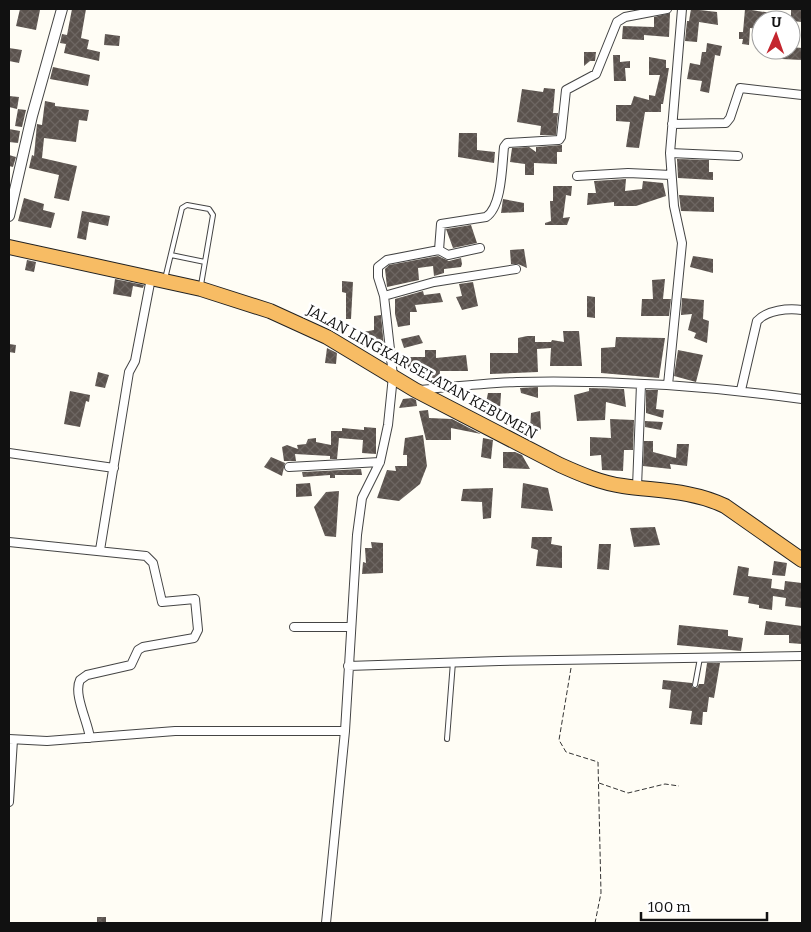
<svg xmlns="http://www.w3.org/2000/svg" width="811" height="932" viewBox="0 0 811 932" font-family="Bitter,serif">
<defs>
<pattern id="building-cross-hatch" width="8" height="8" patternUnits="userSpaceOnUse" patternTransform="scale(1.25)"><rect width="8" height="8" fill="#5a524d"/><path d="M0 0l8 8M0 8l8-8" fill="none" stroke="#6d6662"/></pattern>
</defs>
<rect width="100%" height="100%" fill="#fffdf5"/>
<path fill="url(#building-cross-hatch)" d="M20 9 40 10 36 30 16 26Z
M72 9H86L81 38 89 40 87 49 100 52 99 61 64 53 66 44 60 43 62 34 67 35Z
M691 9 717 12 718 25 699 22 697 42 685 41 687 21H689Z
M745 9 778 14V20H760L759 29 750 28 749 45 742 44 743 39H739V32H743Z
M791 9H802V22L791 21Z
M670 13 669 37 644 35V40L622 39 623 26 654 27V17Z
M105 34 120 36 119 46 104 45Z
M707 43 722 46 720 56 715 55 709 93 700 91 702 81 687 79 690 63 700 65 702 52H706Z
M791 47 802 48V60L782 59 783 50H791Z
M9 48 22 50 19 63 9 61Z
M584 52H596L595 61H590L584 66Z
M613 55H620V62L630 61V68H625L626 81H614Z
M649 57 666 60V68H669L663 104H661V112H645L639 148 626 147 630 122 616 121V105H631L634 96 649 100V95L655 96 660 75H649Z
M53 67 90 75 88 86 50 79Z
M544 88 555 89 553 113H558L556 135H540L541 126 517 122 522 89 543 92Z
M9 96 19 97 17 109 9 107Z
M45 101 55 103V106L89 110 87 121 79 120 76 142 44 138 42 158 77 166 69 201 54 198 59 175 29 168 32 155 34 156 37 124 42 125Z
M18 109 26 110 22 127 15 126Z
M9 129 20 131 18 143 9 142Z
M459 133H477V150L495 152 494 163 458 157Z
M562 145V152H557V164L534 163V175H525V164L510 162 512 148 529 147 536 152V147Z
M9 155 16 157 13 167 9 166Z
M677 159 709 160V172H713V180L678 178Z
M626 179 625 191 642 189 643 181 663 183 666 196 636 206H614V202L587 205 588 193H596L594 181Z
M553 186H572L571 196 566 195 563 218 570 217 567 225H545V223L551 221 550 201H553Z
M679 195 714 197V212L681 211Z
M24 198 44 204 43 210 55 213 51 228 18 221Z
M503 199 524 203V212L501 213Z
M82 211 110 216 108 226 89 222 86 240 77 238Z
M471 225 477 243 453 248 446 229Z
M524 249 527 268 518 264H511L510 250Z
M438 256 449 261 461 258 462 264 461 267 444 269V273L434 276 433 266 418 268 419 280 387 287 385 269 389 265Z
M693 256 713 259V273L690 267Z
M27 260 36 262 34 272 25 270Z
M115 279 144 285 143 288 133 286 131 297 113 294Z
M665 279 663 299H671L669 316H641L642 299H653L652 280Z
M342 281 353 282 351 319H346V293L342 292Z
M473 282 478 306 462 310 456 297 462 296 459 284Z
M423 291 424 295 440 293 443 302 415 305 417 312H410V325L398 327 395 314V299Z
M587 296 595 297V318L587 317Z
M682 298 704 300 703 319 709 321 707 343 694 338 696 333 688 330 692 314 681 315Z
M381 315 384 347 364 348 363 332 374 330V316Z
M563 331H579L582 366H550L551 348 537 349 538 372 490 374V353H518V338L527 336H535V342H551L552 340 564 342Z
M419 335 423 343 404 348 401 339Z
M616 337 665 338 659 378 601 373V348L615 347Z
M9 344 16 345 15 353 9 352Z
M327 348 337 353 336 364 325 363Z
M425 350H436V358L466 355 468 371H440L439 381H426L425 376 408 372V368H403L399 357H425Z
M678 350 703 355 696 382 674 376Z
M98 372 109 375 105 388 95 386Z
M538 387V398L521 393 520 388Z
M589 388 624 389 626 407 606 402 605 420 577 421 574 395 589 391Z
M646 390H658L656 409 664 410 663 418 646 413Z
M70 391 90 395 89 402 86 401 80 427 64 424Z
M488 393H501L500 409 485 407Z
M412 398 416 400 417 406 399 408 403 399Z
M428 410 429 418 452 419 481 434 451 428V440H426L419 411Z
M540 411 541 430 530 429 531 413Z
M610 419 634 420 633 450H624L623 471 602 470 601 455 590 456V437L611 438Z
M645 421 663 422 661 430 645 427Z
M364 427 376 428V454L362 453 363 440 339 438 337 459H330V456L295 454 296 461H284L282 447 287 445 298 449 297 445 306 444 308 439 316 438V442L331 445V431H342V428L364 430Z
M423 435 427 466 420 484 399 501 377 498 387 470 396 471 395 466H407V455H403L405 438Z
M483 438 493 440 491 459 481 457Z
M644 441H653V452L676 458 677 444H689L687 466 670 464 671 469 643 466Z
M503 452H515L522 455 530 469 503 468Z
M271 457 285 463 282 476 264 467Z
M361 469 362 475H335V478H330V475L303 477 302 472Z
M310 483 312 496 296 497V484Z
M523 483 548 488 553 511 521 508Z
M493 488 491 518 483 519 482 502 461 501 463 489Z
M339 491 336 537 325 536 314 507 326 492Z
M655 527 660 545 634 547 630 528Z
M532 537H552L551 544 562 546V568L536 566 538 550 531 548Z
M371 542 383 543V573L362 574 363 562 366 563 365 548H372Z
M599 544H611L609 570 597 569Z
M774 561 787 563 785 576 772 575Z
M738 566 749 568 748 576 772 579 771 588 784 590 785 581 802 583V608L785 606 786 598 773 596 772 610 759 608V605L748 603 749 597 733 595Z
M766 621 802 626V644L789 643V635H764Z
M679 625 728 630V636L743 638 741 651 677 645Z
M707 663H720L714 698 709 697 707 712H703L702 725 690 724 692 711 669 708 671 690 662 689 663 680 692 683V687L697 688 699 684H704Z
M97 917H106V923H97Z"/>
<g fill="none" stroke-linecap="round" stroke-linejoin="round">
<g stroke="#444" stroke-width="6">
<path id="service" d="M171 255 205 262
M165 279 182 208 187 205 209 209 213 215 201 285
M695 685 700 658
M447 739 453 662"/>
</g>
<g stroke="#444" stroke-width="10">
<path id="minor" d="M672 124 726 123 730 118 740 88 802 95
M670 153 738 156
M577 176 628 173 671 175
M439 250 448 255 480 248
M384 296 434 282 516 269
M668 385 682 243 674 206 670 153 682 9
M418 390C451 387 484 383 517 382 612 380 708 386 802 399
M741 390 757 321C767 310 788 308 802 310
M9 453 114 468
M289 467 380 462
M637 487 641 384
M9 542 146 556 153 563 162 602 195 599 198 630 194 638 143 647 138 650 131 665 87 675 80 680C73 694 88 722 90 738
M100 550 129 372 135 361 151 278
M294 627H351
M348 666 499 661 802 656
M9 739 47 741 175 731H345L357 535 362 498 380 462 388 425 393 376 384 296 378 277V267L387 260 439 250 441 224 486 217C502 207 502 165 504 147L507 143 559 140 561 137 566 90 596 74 617 22 625 17 667 9
M9 802 13 740
M326 923 345 731"/>
</g>
<g stroke="#444" stroke-width="12">
<path id="tertiary" d="M9 216 32 116 62 9"/>
</g>
<g stroke="#222" stroke-width="16">
<path id="trunk" d="M9 247 201 289 270 311 327 337 415 390 560 465C580 474 601 483 623 486 658 491 692 490 725 506L802 560"/>
</g>
<path stroke="#333" stroke-width="1" stroke-dasharray="5 2.5" stroke-linecap="butt" d="M571 668 559 740 566 752 598 762 601 893 595 923
M599 783 628 793 665 784 679 786"/>
<use href="#service" stroke="#fff" stroke-width="4"/>
<use href="#minor" stroke="#fff" stroke-width="8"/>
<use href="#tertiary" stroke="#fff" stroke-width="10"/>
<use href="#trunk" stroke="#f7bc64" stroke-width="14"/>
</g>
<g text-anchor="middle" stroke-width="5" stroke-linejoin="round" paint-order="stroke">
<g font-size="15" fill="#111" stroke="#fff">
<text transform="translate(422 372) rotate(29)" y="5">JALAN LINGKAR SELATAN KEBUMEN</text>
</g>
</g>
<rect width="811" height="932" fill="none" stroke="#111111" stroke-width="20"/>
<g transform="translate(776 35) rotate(2)"><circle r="24" fill="#ffffff" stroke="#a0a0a0"/>
<path d="M0-4L9 19L0 12L-9 19Z" fill="#c4262e"/>
<text y="-8" font-size="14" font-weight="bold" text-anchor="middle" fill="#111111">U</text>
</g>
<path d="M641 912v8h126v-8" fill="none" stroke="#111111" stroke-width="2.5"/>
<text x="648" y="912" font-size="15" fill="#111111" stroke="#ffffff" stroke-width="4" paint-order="stroke">100 m</text>
</svg>
